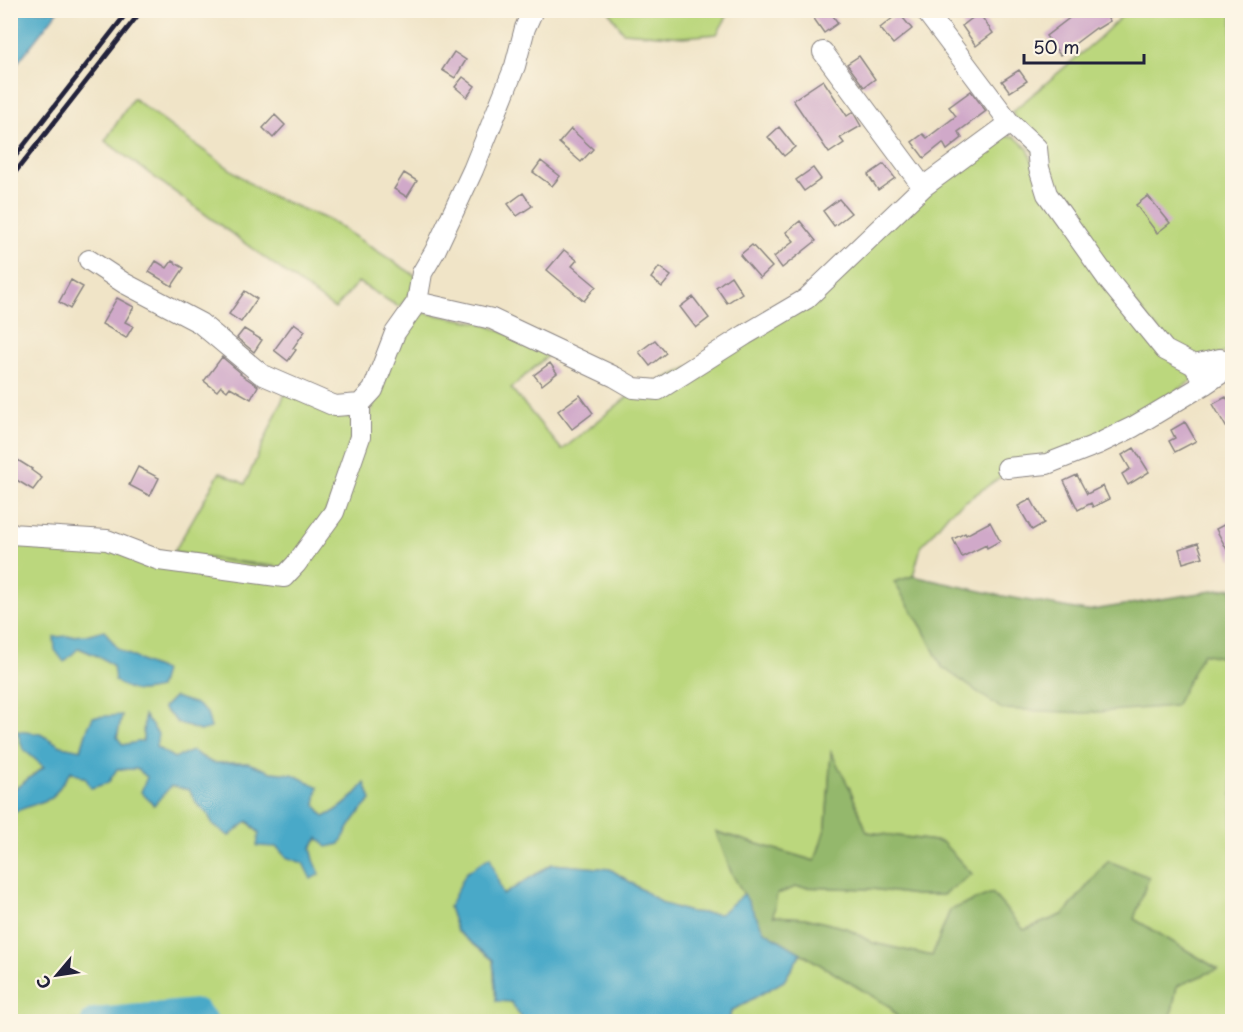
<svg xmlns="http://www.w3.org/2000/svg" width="1243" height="1032" viewBox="0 0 1243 1032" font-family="'Playpen Sans',sans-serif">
<rect width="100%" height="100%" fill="#fcf5e5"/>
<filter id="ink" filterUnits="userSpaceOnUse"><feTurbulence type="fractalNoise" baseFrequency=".0167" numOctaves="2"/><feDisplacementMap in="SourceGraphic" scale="12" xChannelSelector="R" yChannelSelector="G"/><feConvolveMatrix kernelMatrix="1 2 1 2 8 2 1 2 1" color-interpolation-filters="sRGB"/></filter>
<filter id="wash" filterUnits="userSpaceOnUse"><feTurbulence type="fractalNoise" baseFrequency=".008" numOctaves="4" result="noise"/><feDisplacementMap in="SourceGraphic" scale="24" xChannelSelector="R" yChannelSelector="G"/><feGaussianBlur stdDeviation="1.35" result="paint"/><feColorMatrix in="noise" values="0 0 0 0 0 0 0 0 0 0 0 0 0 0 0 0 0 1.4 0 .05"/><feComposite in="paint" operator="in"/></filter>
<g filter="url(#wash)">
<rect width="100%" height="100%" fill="#f0e4c7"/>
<path fill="#bbd77d" stroke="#6e7c5c" stroke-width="1.5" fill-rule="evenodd" d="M609 11H730L717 34 683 37 623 32Z
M1127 11H1232V351L1221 354 1196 357 1173 348 1109 272 1057 195 1012 112 1098 39Z
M133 98 182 135 264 193 329 220 416 276 409 296 399 307 358 282 335 309 105 141Z
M1004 136H1014L1028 149 1035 169 1180 365 1194 379 1131 423 1002 476 949 513 921 547 913 576 895 582 922 627 942 667 1202 653 1229 659 1232 682V1021H1170L1177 986 1218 969 1134 919 1108 861 1064 914 1024 930 950 910 932 956 873 943 846 928 805 918 772 916 777 894 796 887 872 889 916 895H943L942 842 867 832 850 789 831 754 826 826 815 861 717 832 731 872 744 894 720 914 690 912 664 904 610 869 552 864 503 895 449 907 457 931 493 960 496 1000 511 1001 524 1021H11L10 813 52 798 71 771 86 779 108 783 117 769H137L147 777 153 805 171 786 190 790 197 804 208 814 213 825 229 836 247 821 259 833 277 847 286 857 303 863 314 860 311 848 319 838 350 826 360 811 371 800 365 784C352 798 341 809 324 817L315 804 317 787 292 774 271 772 248 763H212L193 751 174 758 156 747 144 716 143 741 123 745 117 738 122 715 87 730 81 750 61 746 40 734 23 749 44 766 11 792 10 637 13 632 10 628 11 540 106 545 297 569 364 437 377 392 399 337 420 312 481 323 552 352 511 388 562 450 630 395 744 342 926 193ZM104 630 118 649 145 663 164 671 113 666 102 658 54 638 86 635ZM174 697 211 727 200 731 178 723 163 708Z
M285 394 342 412 354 421 353 434 328 511 293 562 278 569 174 552 220 472 245 484Z
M801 953 889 1006 900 1021 729 1022 731 1011 784 981Z"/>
<path fill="#94b86c" stroke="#5b6d54" stroke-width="1.5" d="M913 576 1003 596 1086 611 1232 588V682L1229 659 1203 653 1175 706 1084 713 1002 709 942 667 922 627 894 582Z
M831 752 850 789 867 832 942 842 972 874 943 895H916L872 889 796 887 777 894 773 916 805 918 846 928 873 943 932 956 950 910 992 893 1024 930 1064 914 1108 861 1149 877 1134 919 1218 969 1177 986 1170 1021H900L889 1006 764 931 731 872 716 832 815 861 826 826Z"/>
<path fill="#49a9c8" stroke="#366682" stroke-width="1.5" d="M11 10 58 11 11 71 10 11Z
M104 630 118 649 145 663 164 671 159 688C138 693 133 693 115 681L113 666 102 658 79 648 64 662 55 650 54 637 86 635Z
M174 697 196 704 207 713 211 728 200 731 178 723 163 708Z
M122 715 117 737 123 745 143 741 144 715 158 734 156 747 174 758 192 751 212 763H248L271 772 292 774 318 787 315 804 324 817C342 809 353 798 365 783L371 800C357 813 349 827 340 844L327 847 318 838 311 848 314 860 320 874 311 879 303 863 286 857 277 847 257 846 259 833 248 821 229 836 213 825 208 814 197 804 189 790 171 786 154 805 141 792 147 777 137 769H117L108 783 91 788 86 779 71 771 52 798 11 813V792L44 767 23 749 17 731 40 734 61 746 81 750 87 730 93 717Z
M490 857 503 895 552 864 610 869 664 904 690 912 720 914 744 894 764 931 801 953 784 981 731 1011 729 1021 589 1022 582 1017 581 1021H524L511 1002 496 1001 493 960 457 931 449 907 466 873Z"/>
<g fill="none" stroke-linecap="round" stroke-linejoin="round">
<path stroke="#49a9c8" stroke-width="28" d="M95 1022 197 1013 204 1022"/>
</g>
<g id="blocks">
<path fill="#d0a9c9" d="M808 10H829L838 23 824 33Z
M1080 10H1103L1110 21 1097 29 1096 28 1060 55 1046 36Z
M899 13 912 29 893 44 880 28Z
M979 13 993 33 976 46 962 26Z
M454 52 466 60 455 78 442 70Z
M859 56 875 79 864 87 847 64Z
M1019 70 1027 81 1010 92 1002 81Z
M463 77 475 86 467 97 455 87Z
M823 80 847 116 853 112 861 126 840 138 844 143 829 153 793 100Z
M971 91 986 111 958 132 962 138 947 150 943 143 924 158 912 142 923 134 927 138 956 116 949 107Z
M275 115 285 125 273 138 263 128Z
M779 127 795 147 784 156 768 137Z
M571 129 593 149 581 162 559 143Z
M541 161 560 176 552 186 533 172Z
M884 164 895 178 878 190 868 175Z
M813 168 821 179 804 191 796 180Z
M404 173 417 181 407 197 394 189Z
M523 193 532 206 517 216 508 204Z
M1148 196 1170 223 1157 233 1136 205Z
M839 199 851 213 834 226 823 211Z
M800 221 816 241 782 268 774 257 794 241 786 232Z
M752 245 772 267 760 278 740 255Z
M564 250 577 260 572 266 596 286 584 301 547 270Z
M156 261 167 268 172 261 184 268 172 286 149 272Z
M659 267 671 276 662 287 651 278Z
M731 276 742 293 727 303 716 287Z
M71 280 83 287 70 309 59 302Z
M245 291 257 299 241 322 229 314Z
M693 297 709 318 696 328 680 307Z
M117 298 134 307 125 322 133 326 126 338 102 324Z
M294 323 305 331 293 348 296 350 288 361 274 350Z
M244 329 262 340 254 352 237 338Z
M655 340 666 353 650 366 639 352Z
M222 357 241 373 240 374 258 386 251 399 230 387 227 391 221 386 217 391 204 381Z
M550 363 557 373 542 385 534 375Z
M580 395 593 413 572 429 558 411Z
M1226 397 1233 407V439L1213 404Z
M1185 422 1196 441 1175 452 1169 441 1175 438 1171 430Z
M1134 448 1149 472 1128 485 1122 474 1130 469 1122 455Z
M16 459 32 469 31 470 42 478 33 490 10 476V468Z
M138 467 159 478 150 496 129 485Z
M1077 475 1087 494 1103 486 1109 499 1093 507 1091 503 1078 510 1064 481Z
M1031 499 1044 523 1032 530 1018 506Z
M1233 520V561L1216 529Z
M990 522 1000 541 987 548 986 545 962 557 953 539 965 533 966 535Z
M1198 543 1203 557 1183 563 1179 549Z"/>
</g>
</g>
<g filter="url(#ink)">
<use href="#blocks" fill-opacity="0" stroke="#898381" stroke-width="1.5"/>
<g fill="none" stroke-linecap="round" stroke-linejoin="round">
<g stroke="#898381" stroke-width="22">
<path id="street" d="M925 10 1010 123 1037 148 1039 168 1047 194 1109 281 1165 350 1194 365 1205 384
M823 52 923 187
M89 260 124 283 200 323 261 374 335 406 360 404 373 390 395 333 417 302 422 273 435 251 473 170 515 66 525 28 533 10
M417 302 492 319 615 377 634 388 658 390 745 335 806 299 923 187 1010 123
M1194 365 1220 359 1232 362
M1007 468 1047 464 1098 444 1133 427 1205 384 1232 366
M10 534 107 540 159 560 284 577 296 564 334 512 360 437V404"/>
</g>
<use href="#street" stroke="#fff" stroke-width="20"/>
<path stroke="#22223b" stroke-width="4.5" d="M10 163 129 10
M10 179 142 10"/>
</g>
</g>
<rect width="1243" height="1032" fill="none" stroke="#fcf5e5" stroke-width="36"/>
<g transform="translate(57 975) rotate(241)" stroke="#fcf5e5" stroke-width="4.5" paint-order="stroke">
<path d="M0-4.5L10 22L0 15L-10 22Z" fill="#22223b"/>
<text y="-9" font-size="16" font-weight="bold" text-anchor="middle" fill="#22223b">С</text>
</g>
<path d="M1024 54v9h120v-9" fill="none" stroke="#22223b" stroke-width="3"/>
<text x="1033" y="54" font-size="18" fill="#22223b" stroke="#fcf5e5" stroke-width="4.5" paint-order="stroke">50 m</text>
</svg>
